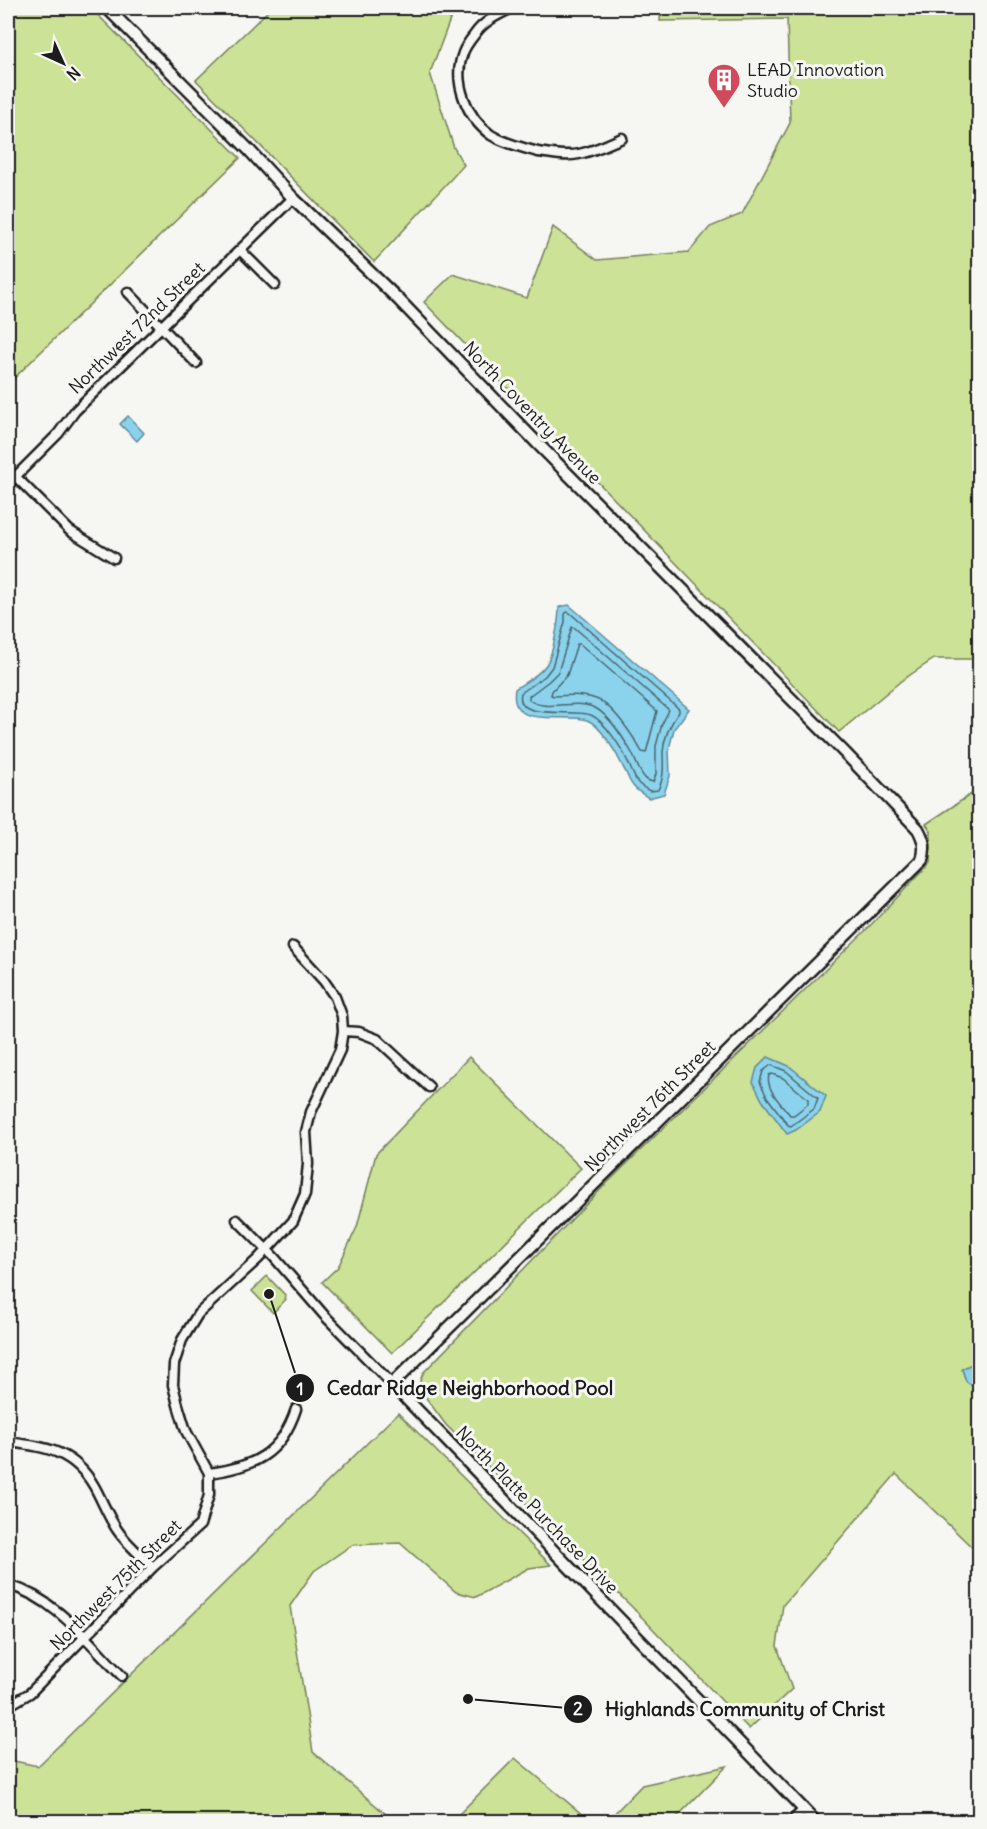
<svg xmlns="http://www.w3.org/2000/svg" width="987" height="1829" viewBox="0 0 987 1829" font-family="Delius,sans-serif">
<rect width="100%" height="100%" fill="#f6f6f2"/>
<filter id="ink" filterUnits="userSpaceOnUse"><feTurbulence type="fractalNoise" baseFrequency=".0167" numOctaves="2"/><feDisplacementMap in="SourceGraphic" scale="12" xChannelSelector="R" yChannelSelector="G"/><feConvolveMatrix kernelMatrix="1 2 1 2 8 2 1 2 1" color-interpolation-filters="sRGB"/></filter>
<g filter="url(#ink)">
<path fill="#cbe297" stroke="#747f5a" stroke-width="1.5" d="M8 8H91L240 158 8 384Z
M271 8H465L451 17 430 73 454 148 464 165 374 262 196 80Z
M661 8H979V662L973 659H934L901 681 839 732 424 302 453 274 527 298 553 227 597 260 689 252 710 227 742 214 790 123 787 19 660 21Z
M979 789 980 955 973 972 980 991V1360L962 1369 966 1381 979 1391V1554L896 1474 783 1605 777 1646 792 1689 749 1729 632 1607 446 1425 418 1387 423 1373 604 1186 865 931 930 863 931 831 926 824Z
M469 1057 581 1168 392 1353 322 1282 338 1267 357 1227 376 1154Z
M267 1276 286 1296 285 1297 286 1299 273 1313 252 1291Z
M398 1413 551 1565 529 1568 476 1597 456 1592 400 1543 352 1545 314 1571 290 1606 313 1752 394 1821H8V1758L14 1761 38 1766Z
M515 1758 590 1821H452Z
M727 1766 673 1821H607L642 1785Z"/>
<path fill="#8bd3ec" stroke="#5f8a99" stroke-width="1.5" d="M128 416 144 433 137 441 120 424Z
M569 605 689 709 674 729 669 749 670 776 664 794 649 798C644 795 637 791 634 787 629 782 627 773 623 767 617 754 601 725 587 720 564 712 508 731 515 689 525 682 538 676 545 666 553 657 559 620 559 607Z
M768 1057 789 1066 826 1096 820 1112 796 1130 787 1134 762 1100 753 1082 757 1068Z
M979 1360V1391L966 1381 962 1369Z"/>
<g fill="none" stroke-linecap="round" stroke-linejoin="round">
<path stroke="#48656f" stroke-width="1.5" d="M567 612 570 613 679 709V712C670 724 664 736 663 752 663 765 665 777 658 790L650 791C646 789 641 786 638 783 634 777 631 769 628 762 622 749 605 721 591 715 576 708 514 722 521 693L545 676 552 667 565 622V614Z
M572 627 575 628 669 710 662 724 656 746V774L653 782C649 781 647 781 645 778 639 772 636 761 632 753 624 739 611 718 597 709 577 697 548 713 529 700V696L549 681 558 672Z
M577 644H580L657 711 646 753 642 752C633 736 613 705 596 699 582 694 568 695 554 696L551 695 552 691 567 675Z
M771 1065 786 1071 818 1098 814 1109 791 1126 788 1125 767 1097 760 1082 763 1071Z
M772 1074 783 1078 808 1099V1104L794 1115H790C782 1105 765 1089 769 1075Z"/>
<g stroke="#1c1c1c" stroke-width="13">
<path id="minor" d="M512 8C498 15 484 21 475 34 471 39 465 47 463 53 452 82 467 118 491 135 504 143 523 148 538 152 552 154 566 157 579 154 594 151 608 144 622 138
M240 250 275 285
M128 292 196 363
M15 476 70 531 114 558
M8 484 58 434 75 411 293 198
M343 1031 359 1032 377 1039 429 1087
M237 1220 273 1256 324 1315 392 1384
M8 1442C45 1447 73 1450 94 1486 102 1500 108 1517 118 1531 127 1544 141 1556 153 1567
M209 1473C253 1467 281 1455 296 1409
M8 1585C56 1598 88 1642 122 1676
M13 1703 30 1693 153 1567 200 1525 209 1495V1473L186 1431 178 1405 173 1385 174 1364 182 1340 198 1314 258 1259 293 1221 305 1194 308 1164 306 1132 311 1112 340 1050 343 1031 342 1016 335 997 324 981 293 947
M791 1822 804 1809"/>
</g>
<g stroke="#1c1c1c" stroke-width="15">
<path id="tertiary" d="M107 8 249 150 293 198 399 300 540 446 845 753 918 829C924 840 926 848 922 860L392 1384 816 1822"/>
</g>
<use href="#minor" stroke="#f6f6f2" stroke-width="8"/>
<use href="#tertiary" stroke="#f6f6f2" stroke-width="10"/>
</g>
</g>
<defs>
<g id="building-pin" transform="scale(1.725)"><path d="M0 17L-7.5 6A9.5 9.5 0 1 1 7.5 6Z" fill="#d1495b" stroke="#f6f6f2"/><path d="M-4-6H4V6H1V3H-1V6H-4ZM-2.5-4.3h1.7v1.8h-1.7ZM.8-4.3h1.7v1.8H.8ZM-2.5-1h1.7V.8h-1.7ZM.8-1h1.7V.8H.8Z" fill="#fff"/></g>
</defs>
<g fill-rule="evenodd">
<use href="#building-pin" x="724" y="80"/>
</g>
<g text-anchor="middle" stroke-width="6" stroke-linejoin="round" paint-order="stroke">
<g font-size="18" fill="#1c1c1c" stroke="#f6f6f2" text-anchor="start">
<text x="747" y="76">LEAD Innovation<tspan x="747" dy="21">Studio</tspan></text>
</g>
<g font-size="18" fill="#1c1c1c" stroke="#f6f6f2">
<text transform="translate(137 328) rotate(-44)" y="6">Northwest 72nd Street</text>
<text transform="translate(532 413) rotate(46)" y="6">North Coventry Avenue</text>
<text transform="translate(650 1106) rotate(-45)" y="6">Northwest 76th Street</text>
<text transform="translate(537 1510) rotate(46)" y="6">North Platte Purchase Drive</text>
<text transform="translate(116 1585) rotate(-45)" y="6">Northwest 75th Street</text>
</g>
</g>
<path fill="none" stroke="#1c1c1c" stroke-width="2" d="M269 1294L300 1388M468 1699L578 1709"/>
<g fill="#1c1c1c" stroke="#f6f6f2" stroke-width="2">
<circle cx="269" cy="1294" r="6"/>
<circle cx="468" cy="1699" r="6"/>
<circle cx="300" cy="1388" r="15"/>
<circle cx="578" cy="1709" r="15"/>
</g>
<g font-size="18" text-anchor="middle" font-weight="bold" fill="#fff">
<text x="300" y="1395">1</text>
<text x="578" y="1715">2</text>
</g>
<g font-size="20" text-anchor="middle" font-weight="bold" fill="#1c1c1c" stroke="#f6f6f2" stroke-width="6" stroke-linejoin="round" paint-order="stroke">
<text x="470" y="1395">Cedar Ridge Neighborhood Pool</text>
<text x="745" y="1716">Highlands Community of Christ</text>
</g>
<rect width="987" height="1829" fill="none" stroke="#f6f6f2" stroke-width="30"/>
<rect x="15" y="15" width="957" height="1799" fill="none" stroke="#1c1c1c" stroke-width="2" filter="url(#ink)"/>
<g transform="translate(63 63) rotate(135)" stroke="#f6f6f2" stroke-width="4.5" paint-order="stroke">
<path d="M0-4.5L10 22L0 15L-10 22Z" fill="#1c1c1c"/>
<text y="-9" font-size="16" font-weight="bold" text-anchor="middle" fill="#1c1c1c">N</text>
</g>
</svg>
